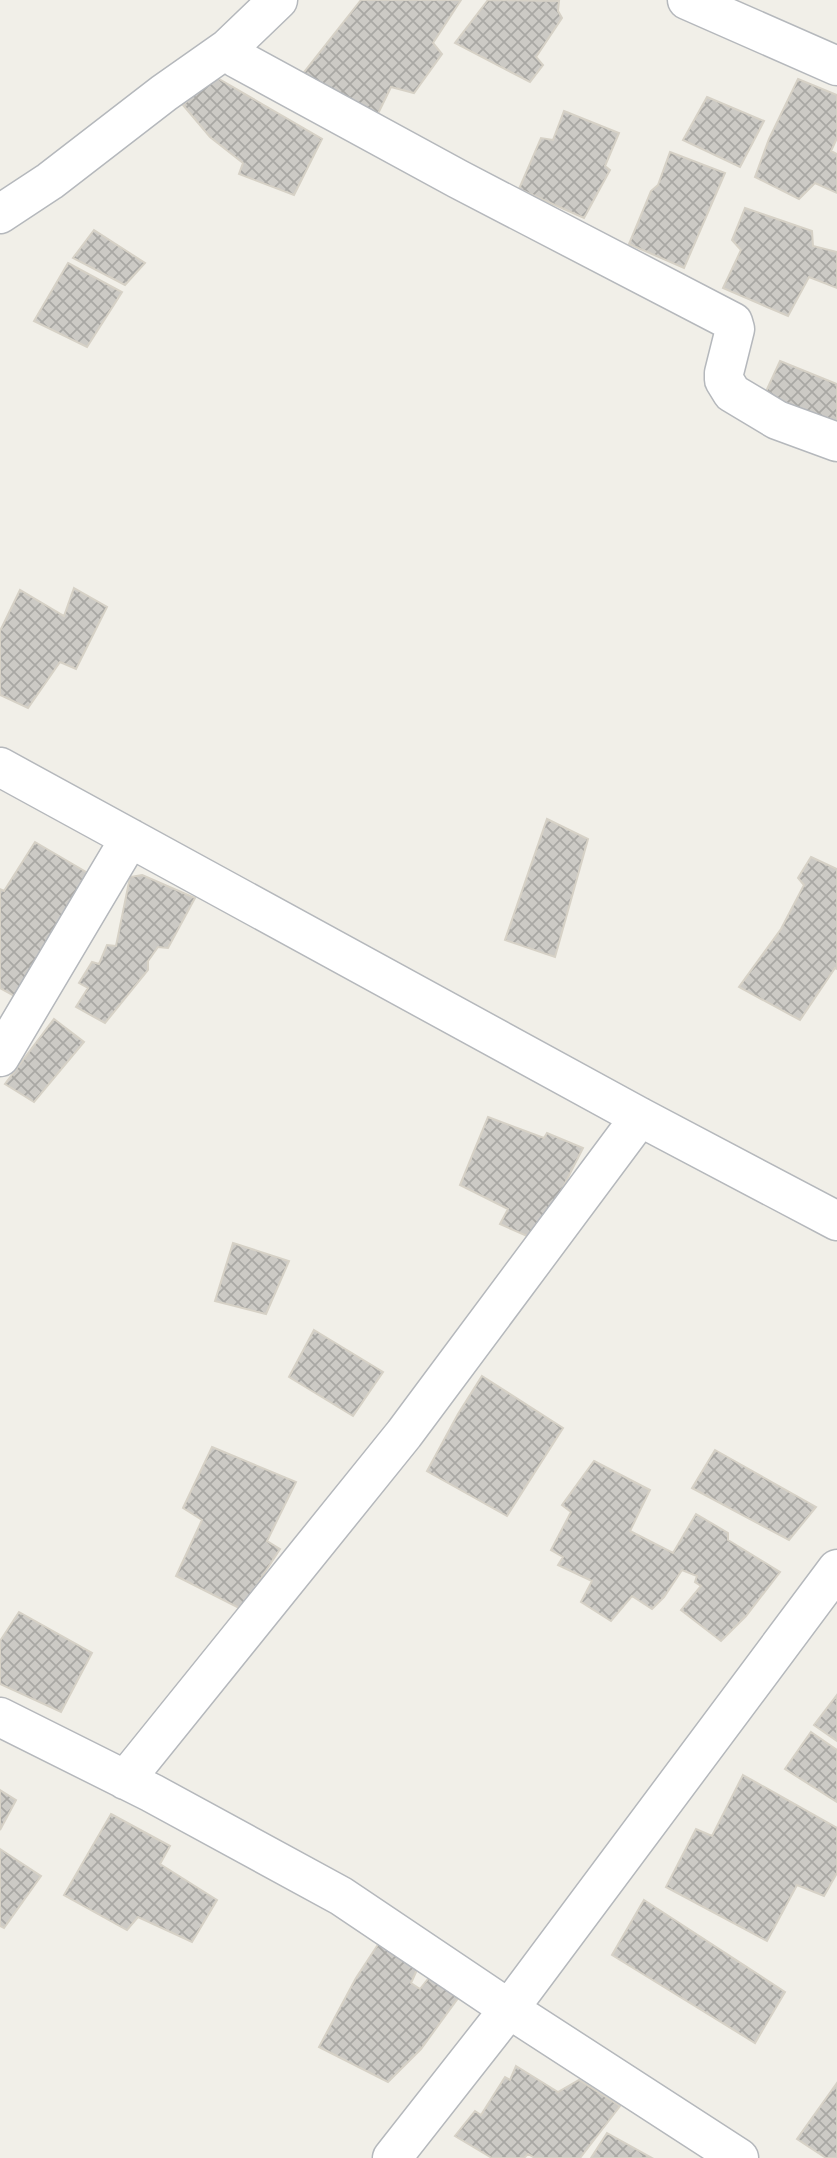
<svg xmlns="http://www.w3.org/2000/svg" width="837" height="2158" viewBox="0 0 837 2158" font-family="Inter,sans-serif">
<defs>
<pattern id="building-cross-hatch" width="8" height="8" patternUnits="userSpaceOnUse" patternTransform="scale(1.75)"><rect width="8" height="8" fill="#cccac5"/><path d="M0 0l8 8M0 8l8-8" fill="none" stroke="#a9a8a4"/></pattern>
</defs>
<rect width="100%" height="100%" fill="#f1efe8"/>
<path fill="url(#building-cross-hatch)" stroke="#d6d1c6" stroke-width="2" d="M361 0H461L433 43 442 54 414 93 391 87 373 124 294 85Z
M488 0 559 1 558 11 562 18 536 57 543 65 530 82 455 43Z
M214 76 322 139 294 195 239 174 243 163 210 137 183 105Z
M798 79 837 95V138L831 151 837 154V193L815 183 799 199 755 177 769 139Z
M707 97 764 121 740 167 683 140Z
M564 111 619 133 605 166 610 170 584 218 519 189 541 138 553 140Z
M670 152 725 173 684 268 629 244 651 191 658 185Z
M745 208 812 231 813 246 837 252V288L809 277 788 316 723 288 741 250 732 240Z
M94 230 145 263 125 285 73 258Z
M68 263 122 292 87 347 34 321Z
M780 361 837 384V437L763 398Z
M74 588 107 607 76 669 60 662 28 708 0 695V631L20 590 64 616Z
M547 819 588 839 555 957 505 940Z
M35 842 93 876 18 998 0 988V889L4 891Z
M811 857 837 869V969L835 968 800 1020 739 987 781 929 804 885 798 878Z
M142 875 195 898 168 948 158 947 148 961V970L105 1023 76 1007 88 988 79 983 92 962 99 964 107 945 116 946 130 877Z
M54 1019 84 1042 34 1102 5 1084Z
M488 1117 544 1138 547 1133 583 1148 536 1240 500 1224 508 1209 460 1185Z
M233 1243 289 1261 266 1314 215 1301Z
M314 1330 383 1372 353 1416 289 1377Z
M482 1376 563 1428 507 1516 427 1471 458 1414Z
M212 1447 296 1482 267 1541 280 1549 241 1609 176 1576 202 1520 183 1508Z
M715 1450 816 1507 789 1540 692 1488Z
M594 1461 650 1490 630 1531 673 1553 696 1514 728 1533V1540L780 1572 746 1616 721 1641 681 1610 701 1586 695 1582 697 1576 682 1570 664 1597 652 1609 632 1596 611 1621 581 1602 592 1581 558 1565 563 1557 551 1550 571 1512 562 1505Z
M19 1612 92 1653 61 1712 0 1684V1641Z
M837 1695V1741L814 1725Z
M811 1732 837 1750V1802L785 1769Z
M743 1775 837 1828V1873L824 1896 797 1885 767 1941 666 1887 696 1829 712 1836Z
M0 1790 16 1800 0 1830Z
M111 1814 170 1846 160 1864 217 1900 192 1942 138 1917 127 1930 64 1895Z
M0 1849 41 1876 4 1928 0 1926Z
M644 1900 785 1992 755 2043 612 1955Z
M381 1940 421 1961 411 1983 420 1989 435 1970 464 1990 421 2049 388 2082 319 2047 356 1978Z
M516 2066 558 2092 579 2080 620 2106 580 2158H535L528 2154 524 2158H492L455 2136 475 2111 481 2115 505 2077 510 2080Z
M837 2083V2158H826L797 2139Z
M607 2133 652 2158H591Z"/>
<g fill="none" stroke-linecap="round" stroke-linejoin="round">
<g stroke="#b5b8bc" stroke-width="41">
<path id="minor" d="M687 0 837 66
M228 48 236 58 458 179 733 322 735 329 724 373V380L732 393 777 420 837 442
M0 214 50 181 164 93 228 48 278 0
M0 767 640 1117 837 1221
M0 1057 130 838
M0 1717 152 1793 341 1896 509 2009 739 2158
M125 1780 404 1434 640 1117
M392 2158 509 2009 837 1569"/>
</g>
<use href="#minor" stroke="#fff" stroke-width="38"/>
</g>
</svg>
